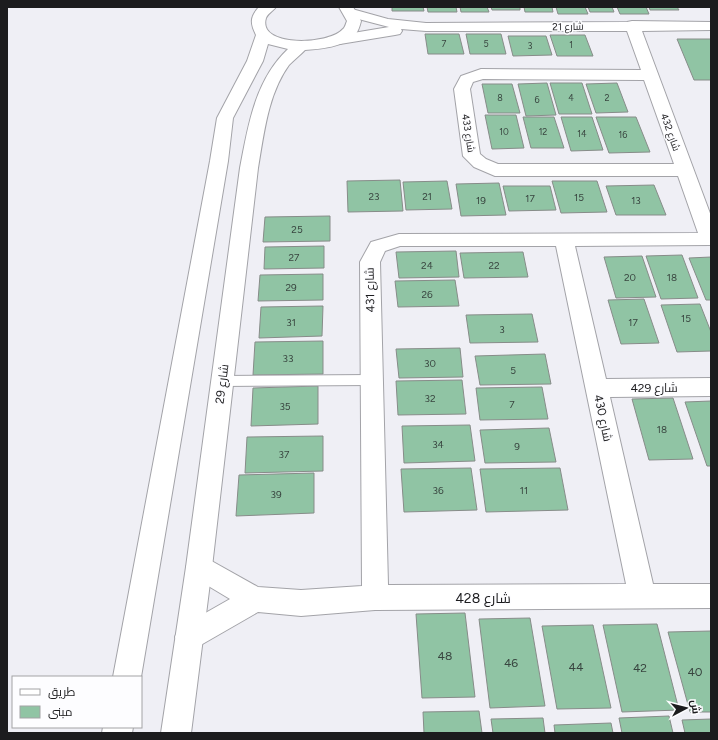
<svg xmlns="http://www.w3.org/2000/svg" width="718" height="740" viewBox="0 0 718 740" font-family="Figtree,Cairo,sans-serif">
<rect width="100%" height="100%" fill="#efeff5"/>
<path fill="#90c4a4" stroke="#878c89" d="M392 7H423L424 11H392Z
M427 7H456L457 12H428Z
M460 7H487L489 12H461Z
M491 7H520V10H492Z
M524 7H552L553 12H525Z
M556 7H585L588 14H558Z
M588 7H612L614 12H590Z
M617 7H646L649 14H620Z
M649 7H677L679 10H650Z
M425 34H459L464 54H428Z
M466 34H501L506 54H470Z
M550 35H585L593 56H557Z
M508 36H546L552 55 513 56Z
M677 39H711V80H694Z
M547 83 556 115 526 116 518 84Z
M550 83H582L592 114H559Z
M617 83 628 112 596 113 586 84Z
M482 84H512L520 113H488Z
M485 115H516L524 148 492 149Z
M523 117H554L564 148H531Z
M561 117H592L603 150 571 151Z
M596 117H636L650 152 609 153Z
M400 180 403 211 348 212 347 181Z
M447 181 452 209 406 210 403 182Z
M552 181H597L607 212 561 213Z
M499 183 506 215 461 216 456 184Z
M654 185 666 215H616L606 186Z
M503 186H550L556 210 509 211Z
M330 216V241L263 242 265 217Z
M324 246V268L264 269 265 247Z
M456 251 459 277 399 278 396 252Z
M523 252 528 277 464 278 460 253Z
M682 255 698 298 661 299 646 256Z
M642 256 656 297 616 298 604 257Z
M711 257V300H706L689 258Z
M323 274V300L258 301 260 275Z
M455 280 459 306 398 307 395 281Z
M644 299 659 343 621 344 608 300Z
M700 304 711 332V351L677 352 661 305Z
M323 306 322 336 259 338 261 307Z
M532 314 538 342 470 343 466 315Z
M323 341V374L253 375 255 342Z
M460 348 463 377 399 378 396 349Z
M545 354 551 384 480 385 475 356Z
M462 380 466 414 398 415 396 381Z
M318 386V424L251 426 253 388Z
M542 387 548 419 480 420 476 388Z
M673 398 693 459 649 460 632 399Z
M711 401V466H707L685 402Z
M470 425 475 461 404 463 402 426Z
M549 428 556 462 485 463 480 430Z
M323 436V471L245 473 247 437Z
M471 468 477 510 404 512 401 469Z
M560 468 568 510 486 512 480 469Z
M314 473V513L236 516 239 475Z
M465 613 475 697 422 698 416 614Z
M530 618 545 706 490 708 479 619Z
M657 624 679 710 622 712 603 625Z
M593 625 611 708 557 709 542 626Z
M711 631V712H690L668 632Z
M479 711 482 733H424L423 712Z
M669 716 673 733H622L619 718Z
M543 718 545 733H493L491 719Z
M711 719V733H685L682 720Z
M611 723 613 733H555L554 725Z"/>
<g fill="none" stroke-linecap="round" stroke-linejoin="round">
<g stroke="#a3a3a8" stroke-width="2">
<path id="service" d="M372 375 376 377 378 380 376 383 372 385 222 386 218 384 216 381 218 378 222 376Z"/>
</g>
<g stroke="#a3a3a8" stroke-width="2">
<path id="minor" d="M352 9 388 19 426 23 627 22 632 21 711 22V30L642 31 711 216V245L575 246 606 379 711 378V396L610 397 653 584H711V608L375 610 301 616 258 612 199 646 189 650 179 646 175 637 179 628 230 599 190 575 186 567 190 559 199 555 208 559 258 587 301 590 362 586 360 262 371 242 399 234 698 233 678 176H495L474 167 463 156 454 89 461 76 481 69 641 70 627 31H426L401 29 402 31 400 34 395 35 340 44 335 42 332 39 335 36 389 27 347 16 345 13 347 10ZM483 79 644 80 674 164H498L486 159 480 154 470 89 473 82ZM400 246H556L626 584 388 585 380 262 385 251Z"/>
</g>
<g stroke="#a3a3a8" stroke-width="2">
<path id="tertiary" d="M259 7H276C273 11 268 13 266 18 257 48 330 45 343 29 345 28 346 23 347 21L339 7H353L361 21C360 25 358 32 355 35 343 47 321 49 305 50 300 55 294 60 289 65 268 94 264 133 258 168L212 567 191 733H161L186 567 240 168C248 126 255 80 288 49L268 44 263 61 233 118 228 161 141 677H113L210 161 217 118 247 61 256 35C250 23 250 17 259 7Z
M103 727H133L132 733H102Z"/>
</g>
<use href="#service" fill="#fff" fill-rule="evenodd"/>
<use href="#minor" fill="#fff" fill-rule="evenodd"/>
<use href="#tertiary" fill="#fff" fill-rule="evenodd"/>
</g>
<g text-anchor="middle" stroke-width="3" stroke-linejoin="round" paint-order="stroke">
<g font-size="9" fill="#394640">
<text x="444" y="47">7</text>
<text x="486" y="47">5</text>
<text x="571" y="48">1</text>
<text x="530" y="49">3</text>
<text x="500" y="101">8</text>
<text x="571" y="101">4</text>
<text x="607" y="101">2</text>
<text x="537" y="103">6</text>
<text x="504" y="135">10</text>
<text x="543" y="135">12</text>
<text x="582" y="137">14</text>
<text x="623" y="138">16</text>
</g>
<g font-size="10" fill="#1c1c1e" stroke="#fdfdff">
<text transform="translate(568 26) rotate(-1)" y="4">شارع 21</text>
<text transform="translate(671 132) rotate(70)" y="4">شارع 432</text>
<text transform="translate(469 133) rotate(81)" y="4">شارع 433</text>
</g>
<g font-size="10" fill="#394640">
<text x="374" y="200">23</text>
<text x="427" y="200">21</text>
<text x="579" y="201">15</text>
<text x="530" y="202">17</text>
<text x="481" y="204">19</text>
<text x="636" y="204">13</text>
<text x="297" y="233">25</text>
<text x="294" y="261">27</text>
<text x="427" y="269">24</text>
<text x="494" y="269">22</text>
<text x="630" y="281">20</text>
<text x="672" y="281">18</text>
<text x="291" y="291">29</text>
<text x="427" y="298">26</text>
<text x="686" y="322">15</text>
<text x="291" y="326">31</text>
<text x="633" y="326">17</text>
<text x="502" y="333">3</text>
<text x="288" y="362">33</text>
<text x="430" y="367">30</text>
<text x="513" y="374">5</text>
<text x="430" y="402">32</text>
<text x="512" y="408">7</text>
<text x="285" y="410">35</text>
<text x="662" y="433">18</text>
<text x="438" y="448">34</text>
<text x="517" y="450">9</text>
<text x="284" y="458">37</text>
<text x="438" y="494">36</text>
<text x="524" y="494">11</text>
<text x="276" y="498">39</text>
</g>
<g font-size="12" fill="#1c1c1e" stroke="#fdfdff">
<text transform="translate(370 290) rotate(-91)" y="4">شارع 431</text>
<text transform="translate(222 384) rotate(-83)" y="4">شارع 29</text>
<text x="654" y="392">شارع 429</text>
<text transform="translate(603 418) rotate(78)" y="4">شارع 430</text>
</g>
<g font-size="12" fill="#394640">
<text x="445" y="660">48</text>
<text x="511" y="667">46</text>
<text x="576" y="671">44</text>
<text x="640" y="672">42</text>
<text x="695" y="676">40</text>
</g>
<g font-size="14" fill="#1c1c1e" stroke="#fdfdff">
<text x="483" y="603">شارع 428</text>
</g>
</g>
<rect width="718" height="740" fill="none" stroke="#1c1c1e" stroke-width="16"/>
<rect x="12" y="676" width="130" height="52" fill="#fdfdff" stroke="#a3a3a5"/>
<rect x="20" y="689" width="20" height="6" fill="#ffffff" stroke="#a3a3a5"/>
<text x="48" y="696" font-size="12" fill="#1c1c1e">طريق</text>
<rect x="20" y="706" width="20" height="12" fill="#90c4a4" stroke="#a3a3a5"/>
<text x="48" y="716" font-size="12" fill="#1c1c1e">مبنى</text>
<g transform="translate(686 708) rotate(83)" stroke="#fdfdff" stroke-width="3" paint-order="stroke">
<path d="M0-3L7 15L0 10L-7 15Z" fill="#1c1c1e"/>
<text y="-6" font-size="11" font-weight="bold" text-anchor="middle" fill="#1c1c1e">ش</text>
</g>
</svg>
